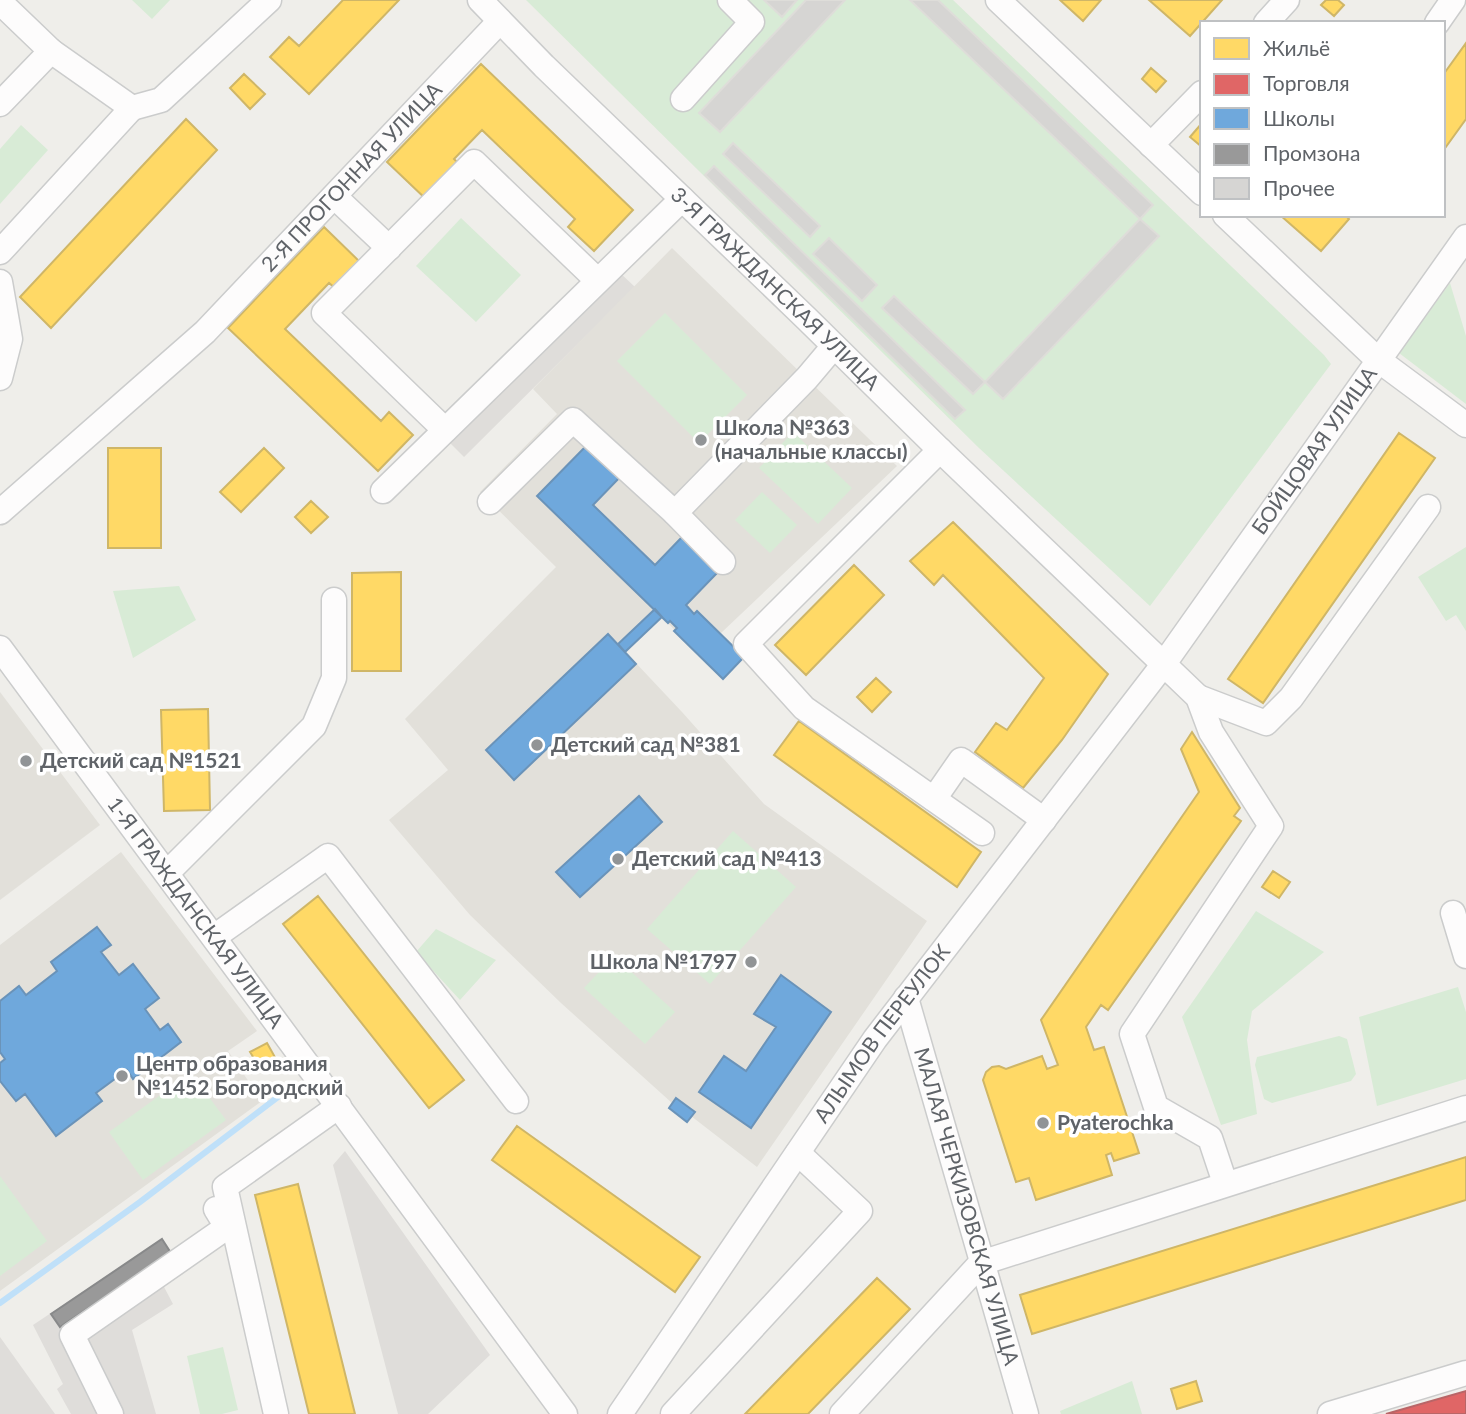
<svg xmlns="http://www.w3.org/2000/svg" width="1466" height="1414" viewBox="0 0 1466 1414" font-family="Lato,sans-serif">
<rect width="100%" height="100%" fill="#efeeea"/>
<path fill="#dfddda" d="M618 271 635 287 464 457 448 441Z
M345 1151 490 1355 428 1414H398L333 1165Z
M162 1239 183 1274 163 1285 173 1304 132 1330 156 1414H71L57 1389 63 1384 33 1325Z
M0 1337 55 1414H0Z"/>
<path fill="#e2e0da" d="M672 248 897 466 721 633 744 657 723 679 655 610 618 644 682 712 764 804 927 921 757 1167 691 1116 694 1111 677 1098 672 1103 561 1003 470 915 389 820 448 770 405 719 556 567 480 492 557 414 533 389Z
M0 692 100 825 0 900Z
M121 852 257 1031 228 1051 262 1101 0 1291V945Z"/>
<path fill="#d8ebd6" d="M132 0H170L152 19Z
M526 0H953L1324 355 1331 364 1150 606 979 448Z
M21 125 48 150 0 204V149Z
M461 218 521 275 476 322 416 266Z
M1450 283 1466 336V404L1399 353Z
M665 313 747 395 699 443 617 361Z
M793 432 852 488 818 524 759 468Z
M762 492 797 525 770 553 735 520Z
M1466 547V631L1456 615 1446 621 1418 577Z
M179 586 196 620 133 658 113 591Z
M733 831 796 887 710 984 647 929Z
M1256 911 1324 952 1252 1011 1247 1040 1257 1114 1221 1125 1182 1017Z
M436 929 496 960 460 1000 416 952Z
M614 956 675 1012 645 1044 584 988Z
M1458 987 1466 1012V1079L1377 1106 1359 1017Z
M1339 1036 1347 1039 1356 1074 1351 1081 1272 1103 1264 1099 1255 1065 1257 1057Z
M191 1073 226 1120 143 1180 109 1132Z
M0 1176 47 1241 0 1276Z
M223 1347 238 1410 222 1414H200L187 1356Z
M1132 1381 1142 1414H1061L1060 1411Z"/>
<path fill="#ffd966" stroke="#cfb667" stroke-width="2" d="M343 0H399L309 94 270 57 289 37 299 46Z
M1060 0H1101L1083 21Z
M1149 0H1222L1190 36Z
M1326 0H1338L1344 5 1334 16 1321 5Z
M1466 43V119L1443 151V75Z
M481 64 633 210 594 251 568 227 575 219 482 130 454 159 461 166 428 201 387 162Z
M1151 68 1166 81 1156 92 1142 79Z
M244 74 265 94 250 109 230 88Z
M186 119 217 150 51 328 20 297Z
M1202 123V147L1190 137Z
M1280 215H1345L1349 219 1321 251Z
M324 227 361 263 336 289 329 283 285 329 381 421 389 412 413 435 378 471 228 328Z
M1399 433 1435 458 1263 703 1228 679Z
M108 448H161V548H108Z
M264 448 284 468 241 512 220 492Z
M311 501 328 517 311 533 295 517Z
M953 522 1108 674 1062 740 1023 788 975 752 996 723 1007 730 1044 678 943 575 934 585 910 561Z
M854 565 884 595 806 675 775 645Z
M401 572V671H352V573Z
M876 678 891 692 872 712 857 697Z
M208 709 210 810 164 811 161 710Z
M799 721 981 852 957 887 774 755Z
M1192 732 1240 808 1234 816 1241 821 1108 1010 1101 1005 1086 1027 1094 1050 1104 1047 1139 1153 1114 1161 1111 1153 1106 1155 1112 1175 1036 1200 1029 1178 1016 1182 983 1080 986 1072 992 1067 999 1066 1006 1069 1042 1056 1047 1069 1058 1065 1041 1020 1199 792 1181 749Z
M1273 871 1290 882 1279 898 1262 887Z
M318 896 464 1080 429 1108 283 924Z
M267 1043 276 1059 260 1068 250 1052Z
M517 1126 700 1257 675 1292 492 1160Z
M1466 1157V1200L1032 1334 1020 1295Z
M298 1184 355 1414H309L255 1195Z
M877 1278 910 1309 808 1414H745Z
M1196 1381 1202 1401 1177 1409 1171 1389Z"/>
<path fill="#e06666" stroke="#b96567" stroke-width="2" d="M1466 1391V1414H1386Z"/>
<path fill="#6fa8dc" stroke="#6a93b9" stroke-width="2" d="M590 442 623 474 593 505 655 565 683 536 719 571 686 605 694 614 697 611 744 657 723 679 674 631 677 628 670 621 668 623 537 496Z
M655 609 662 617 625 652 618 644Z
M608 634 636 664 514 780 486 750Z
M639 796 662 822 580 897 556 872Z
M97 927 111 945 101 952 119 975 133 964 159 998 145 1009 160 1030 168 1024 181 1042 133 1079 127 1070 96 1093 102 1101 56 1136 25 1094 16 1101 0 1081V1063L5 1059 0 1052V1001L19 986 26 995 57 971 51 962Z
M781 975 831 1012 751 1128 699 1092 724 1056 746 1071 776 1027 754 1014Z
M676 1098 695 1112 687 1122 669 1108Z"/>
<path fill="#999" stroke="#88898a" stroke-width="2" d="M162 1239 171 1253 60 1327 51 1314Z"/>
<g fill="none" stroke-linecap="round" stroke-linejoin="round">
<path stroke="#bfe0f9" stroke-width="6" d="M0 1303 140 1202 295 1084"/>
</g>
<path fill="#d6d5d3" stroke="#deddd9" stroke-width="2" d="M764 0H797L782 17Z
M806 0H845L720 132 699 113Z
M910 0H938L1153 205 1140 219Z
M733 143 820 226 810 237 723 154Z
M714 166 965 410 955 419 705 175Z
M1140 219 1159 236 1003 399 985 382Z
M829 238 877 285 862 301 813 254Z
M894 296 985 382 973 394 882 308Z"/>
<g fill="none" stroke-linecap="round" stroke-linejoin="round">
<g stroke="#cbcccc" stroke-width="27">
<g id="minor">
<path id="s1" d="M480 0 544 66 807 319 940 450 1198 697 1211 732 1271 826 1132 1034 1156 1107 1210 1138 1225 1183"/>
<path d="M998 0 1202 193"/>
<path d="M0 2 51 51 132 108 0 252"/>
<path d="M1266 23 1287 0"/>
<path d="M1437 23 1453 0"/>
<path d="M683 99 752 22 730 0"/>
<path d="M0 104 51 51"/>
<path d="M132 108 161 100 269 0"/>
<path d="M1151 145 1202 93"/>
<path d="M335 197 389 248"/>
<path d="M1225 215 1377 359 1466 425"/>
<path d="M0 282 10 339 0 378"/>
<path d="M445 430 324 313 474 162 597 280"/>
<path d="M940 450 746 644 804 708 982 833"/>
<path d="M383 491 682 199"/>
<path d="M490 502 573 420 675 513"/>
<path id="s2" d="M0 512 205 332 500 21"/>
<path d="M723 562 675 513 807 378 834 346"/>
<path id="s3" d="M0 648 565 1414"/>
<path d="M1198 697 1266 723 1291 698 1428 507"/>
<path d="M934 799 961 760 1044 820"/>
<path d="M167 873 314 726 334 678V600"/>
<path d="M1453 913 1466 956"/>
<path d="M214 937 328 856 516 1101"/>
<path id="s4" d="M906 998 1026 1414"/>
<path d="M111 1414 72 1335 227 1227 216 1209"/>
<path d="M276 1414 225 1187 339 1106"/>
<path id="s5" d="M620 1414 875 1039 1163 665 1466 237"/>
<path d="M673 1414 860 1211 798 1153"/>
<path d="M842 1414 981 1263 1466 1108"/>
<path d="M1330 1414 1466 1373"/>
</g>
</g>
<use href="#minor" stroke="#fdfcfc" stroke-width="24"/>
</g>
<g fill="#919496" stroke="#fff" stroke-width="2.5">
<circle cx="701" cy="440" r="7"/>
<circle cx="537" cy="745" r="7"/>
<circle cx="26" cy="761" r="7"/>
<circle cx="618" cy="859" r="7"/>
<circle cx="751" cy="962" r="7"/>
<circle cx="122" cy="1076" r="7"/>
<circle cx="1043" cy="1123" r="7"/>
</g>
<g text-anchor="middle" stroke-width="7" stroke-linejoin="round" paint-order="stroke">
<g font-size="21" fill="#5f6368" stroke="#fff">
<text dy="7" stroke="none"><textPath href="#s2" startOffset="486">2-Я ПРОГОННАЯ УЛИЦА</textPath></text>
<text dy="7" stroke="none"><textPath href="#s1" startOffset="413">3-Я ГРАЖДАНСКАЯ УЛИЦА</textPath></text>
<text dy="7" stroke="none"><textPath href="#s5" startOffset="1188">БОЙЦОВАЯ УЛИЦА</textPath></text>
<text dy="7" stroke="none"><textPath href="#s3" startOffset="329">1-Я ГРАЖДАНСКАЯ УЛИЦА</textPath></text>
<text dy="7" stroke="none"><textPath href="#s5" startOffset="462">АЛЫМОВ ПЕРЕУЛОК</textPath></text>
<text dy="7" stroke="none"><textPath href="#s4" startOffset="217">МАЛАЯ ЧЕРКИЗОВСКАЯ УЛИЦА</textPath></text>
</g>
<g font-size="21" font-weight="bold" fill="#5f6368" stroke="#fff" text-anchor="start">
<text x="715" y="435">Школа №363<tspan x="715" dy="24">(начальные классы)</tspan></text>
<text x="551" y="752">Детский сад №381</text>
<text x="40" y="768">Детский сад №1521</text>
<text x="632" y="866">Детский сад №413</text>
<text x="737" y="969" text-anchor="end">Школа №1797</text>
<text x="136" y="1071">Центр образования<tspan x="136" dy="24">№1452 Богородский</tspan></text>
<text x="1057" y="1130">Pyaterochka</text>
</g>
</g>
<rect x="1200" y="21" width="245" height="196" fill="#ffffff" stroke="#bfc1c3" stroke-width="2"/>
<rect x="1214" y="38" width="35" height="21" fill="#ffd966" stroke="#bfc1c3" stroke-width="2"/>
<text x="1263" y="56" font-size="21" fill="#5f6368">Жильё</text>
<rect x="1214" y="74" width="35" height="21" fill="#e06666" stroke="#bfc1c3" stroke-width="2"/>
<text x="1263" y="91" font-size="21" fill="#5f6368">Торговля</text>
<rect x="1214" y="108" width="35" height="21" fill="#6fa8dc" stroke="#bfc1c3" stroke-width="2"/>
<text x="1263" y="126" font-size="21" fill="#5f6368">Школы</text>
<rect x="1214" y="144" width="35" height="21" fill="#999999" stroke="#bfc1c3" stroke-width="2"/>
<text x="1263" y="161" font-size="21" fill="#5f6368">Промзона</text>
<rect x="1214" y="178" width="35" height="21" fill="#d6d5d3" stroke="#bfc1c3" stroke-width="2"/>
<text x="1263" y="196" font-size="21" fill="#5f6368">Прочее</text>
</svg>
